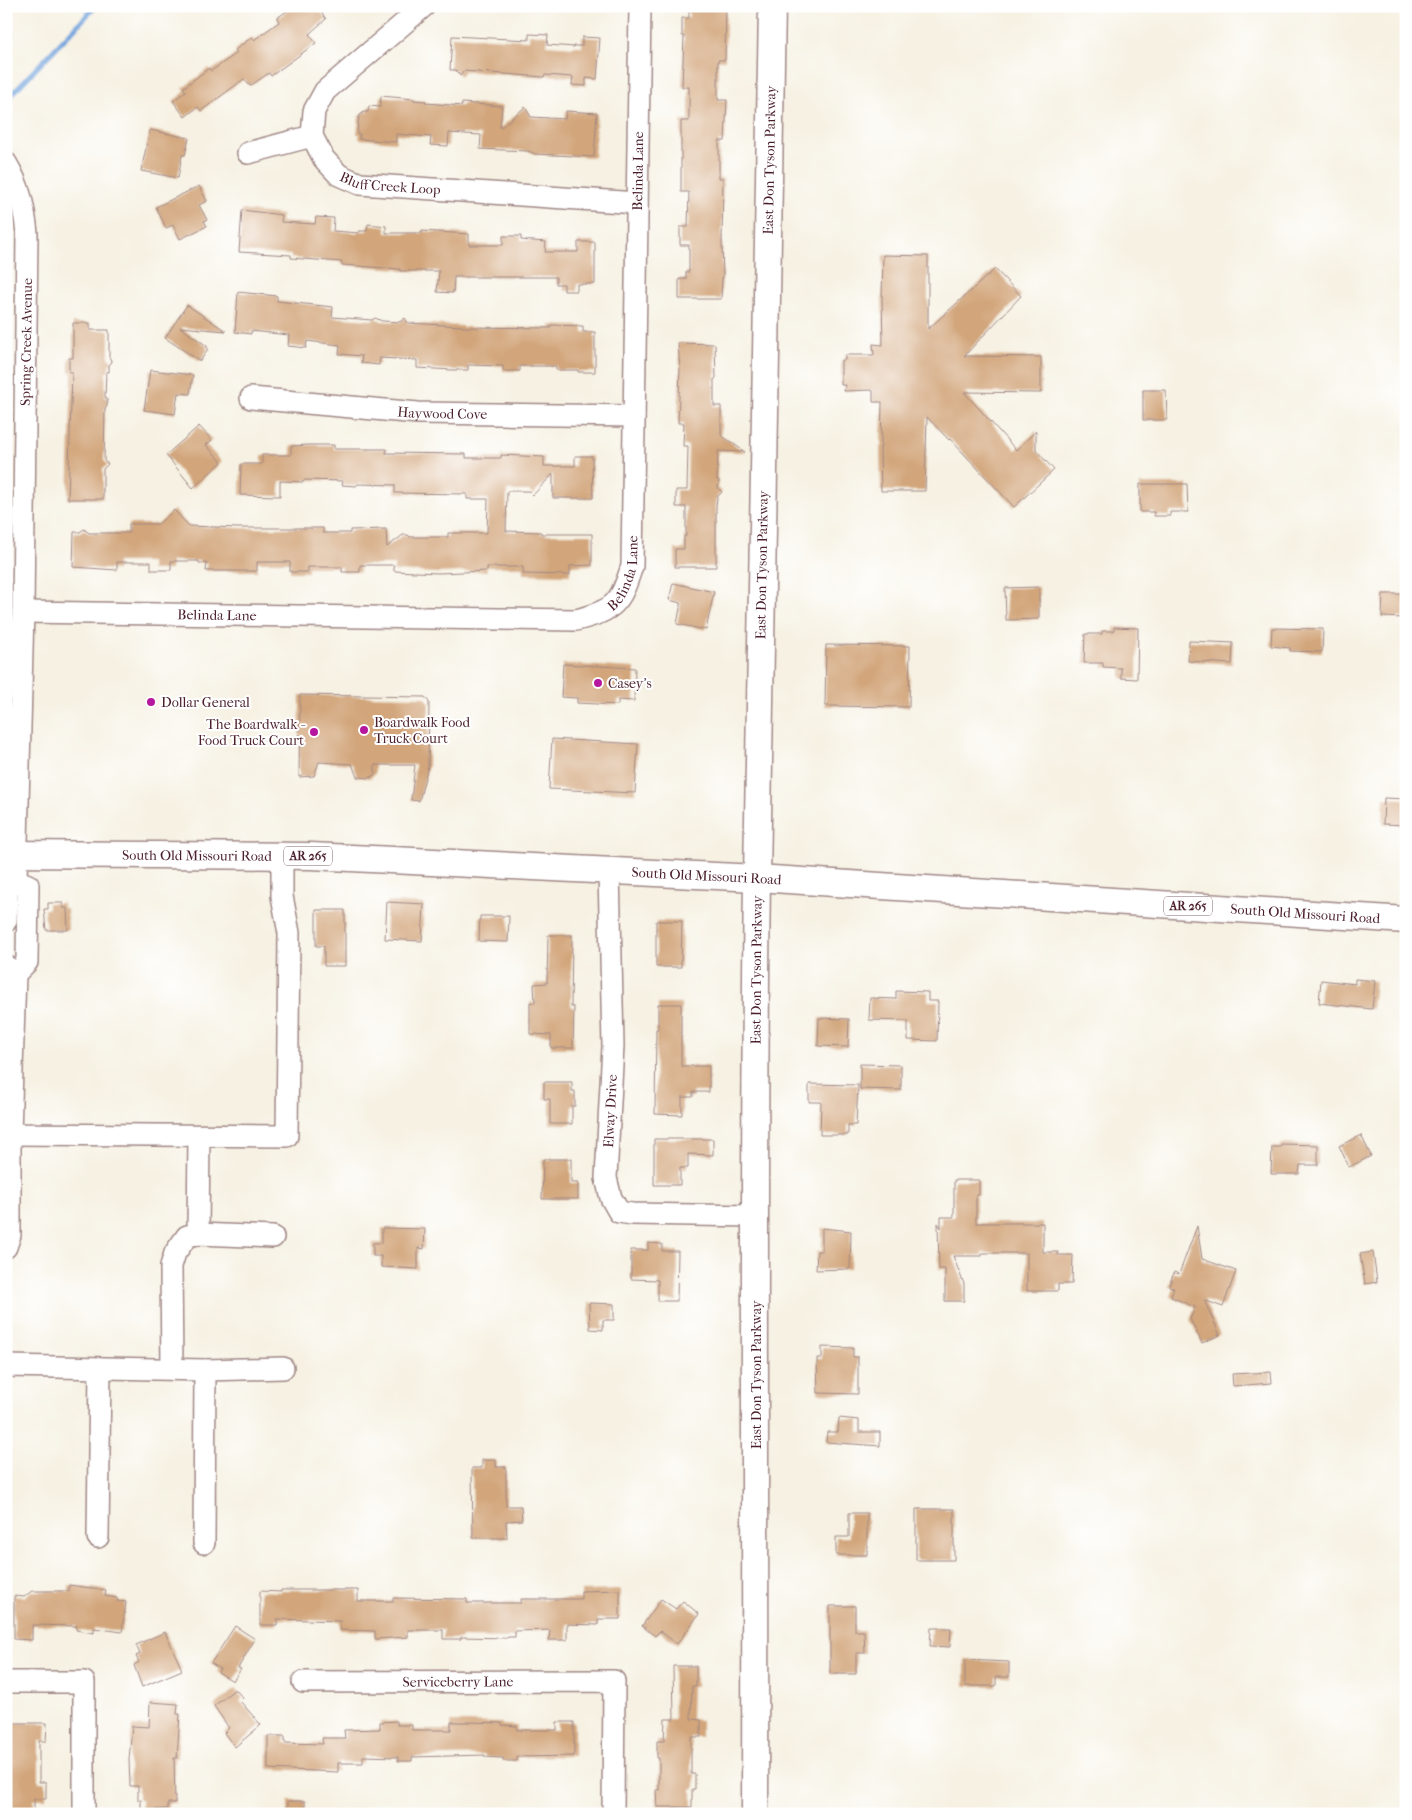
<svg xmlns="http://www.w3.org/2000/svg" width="1412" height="1820" viewBox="0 0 1412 1820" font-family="'IM FELL French Canon',serif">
<rect width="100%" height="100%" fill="#fff"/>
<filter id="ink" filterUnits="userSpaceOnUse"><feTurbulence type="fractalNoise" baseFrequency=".02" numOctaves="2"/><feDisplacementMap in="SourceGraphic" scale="10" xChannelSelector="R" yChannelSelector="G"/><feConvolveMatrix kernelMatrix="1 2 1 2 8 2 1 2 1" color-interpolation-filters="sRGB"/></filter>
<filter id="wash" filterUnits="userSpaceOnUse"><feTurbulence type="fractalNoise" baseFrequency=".0096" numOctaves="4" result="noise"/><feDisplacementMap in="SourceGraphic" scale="20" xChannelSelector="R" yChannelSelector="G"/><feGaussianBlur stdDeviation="1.12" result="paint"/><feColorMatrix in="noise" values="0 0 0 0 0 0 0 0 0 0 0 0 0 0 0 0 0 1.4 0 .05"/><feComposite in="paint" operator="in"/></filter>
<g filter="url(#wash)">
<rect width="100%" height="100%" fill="#f6f1e2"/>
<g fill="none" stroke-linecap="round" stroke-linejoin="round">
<path stroke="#72a3dc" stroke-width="5" d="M6 100 96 6"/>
</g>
<g id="blocks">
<path fill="#d2a57a" d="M294 6H317L326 19 309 34 316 43 271 76 269 73 250 86 244 79 201 111 198 107 185 117 173 101 186 91 183 88 209 68 211 71 237 53 235 50 252 37 254 40 279 22 277 18Z
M689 6H726L725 60H718V100H727L725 141H719V178H723L722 242 723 278H722L721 299H679V279H686V272H689V245H680V227H688L689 192H681V121H689V87H682L684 36H682V18H689Z
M529 34 548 35 547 45 574 47V46H582V37L600 38 597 79 586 78V86L572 85 573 77 545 75 544 77 464 71 460 76 456 70H450L452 36 529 40Z
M381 96 414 99V100L426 101V103L462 106V103L502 106 500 128 525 107 531 117 565 119 566 111 597 113 594 157 535 154 528 151 480 149 481 135 449 133 448 146 430 145 431 137 396 134V142L359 139 360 134H357L359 116 364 112H368L369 106 380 107Z
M150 130 189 138 185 155H182L178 178 141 171Z
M199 186 207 201 199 205 207 220 204 221 207 226 180 239 173 225 166 228 156 207Z
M242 210 282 215 281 222 315 224 316 217 334 218 333 231 359 233V231H367L368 224 386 226V233H422V231L469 234V245H503V236H521V240L546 242 545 252H578V242H595V284H577V291H564V284H556V277H454L453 293 437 292 439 271H400V269L342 265V262L291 258V255L239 252Z
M883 255 928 256V329L995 269 1021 296 964 356 1041 357V393L964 392 1016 450 1036 431V450L1054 470 1014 507 950 439 949 440 927 417 925 491H881L880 447H881L882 402H873V391L871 390 844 391 845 385H841V360H845V355H874L873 344 883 345 882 299Z
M238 292 277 296V301L333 307 332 317 372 320 375 318 382 321 400 322 405 318 408 323 462 326V327L551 328V325L583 326V332H595V372H578V370H556V366H520V371H503V366L468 365V370H453L417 368V360L380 358 379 365 361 363 362 356 339 354 340 345 307 341 306 348 288 346 289 335 251 331V334L235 332Z
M187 305 226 331 180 327 207 346V351L200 361 165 338Z
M73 323H90V330H109V357L112 362 109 365V372H106L105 397 107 399V406L105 409 104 461 108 464 103 469V499H68L72 372H69V358H73Z
M678 343 715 344 716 378 714 380V406H721V435L745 452 718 451 717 480H719L718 488 722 492 717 497 716 507V567H675V549H684V536H686V507H676V490H687L688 446H683L684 423H678L680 369Z
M150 370 193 375 190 394 178 393 175 414 144 410Z
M1143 390H1166L1167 420H1143Z
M199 426 212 440 206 445 222 462 193 488 166 455Z
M309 445H334V449H387L386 453 466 454V458H501V455L544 457V466H575V456H592L593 498H553V474L533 495 529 491H507L506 531 541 532V534H592V565L570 566V575L523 574V567H487V571L438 573 394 571V565H360V572H342V567H308V572H290V562H257V571H206L207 563H199V561H171V570H151V562H117V570L73 567 74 532H80L84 529 89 533H129V524H158L174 510 189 526 238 528H323V533H350V530L386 529 387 547 403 535H408L410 537H448V533H487L488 499H467V494L395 493V485L358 484 356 486 342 485 343 481 305 480 303 482 280 481V496L240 495 241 464H262V455H291V446Z
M1140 484H1187L1188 512H1170V516H1154V512H1140Z
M673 583 714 592 706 630 677 624 681 603 669 600Z
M1039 587V619L1006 620 1005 588Z
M1383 594H1405L1404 618 1382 617Z
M1114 627 1138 628 1137 679 1121 678V668L1103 667V663H1084L1085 634H1102V631H1114Z
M1272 628 1323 629 1322 652 1290 651V648L1271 646Z
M1189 641 1233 643 1232 664 1188 661Z
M826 645 910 646 909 707 825 706Z
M563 664 635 668 634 701 618 700V705L577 703V698L561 697Z
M300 695 425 697 429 702 428 766 419 801 411 800 415 765H375V774L370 778 357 777 352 764 319 762 314 776 299 777Z
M552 739 638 744 635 793 549 789Z
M1384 798 1406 799V825L1383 824Z
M387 902 424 904 422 941 385 939Z
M48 903H63V908H67L68 930H46L44 909H48Z
M316 910H345V966H324V946H316Z
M480 916H509L508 942 479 941Z
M656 921H682L681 967H656Z
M548 935H572L571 1007H574L573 1048H551V1035L530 1034V1002L535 1003 534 984 547 983Z
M1355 979 1375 981 1372 1009 1319 1003 1321 980 1355 984Z
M896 991 928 992V1001H938L937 1041 908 1040V1021L869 1020 870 998 896 999Z
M658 1004H681V1066H709V1092H693V1097H682V1115L655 1114 656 1029H658Z
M819 1018 849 1019 848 1047 818 1046Z
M860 1064 901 1065V1090L860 1089Z
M544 1082H572V1091H575V1106H572V1124H550V1099H544Z
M809 1084 858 1085 856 1125H848V1135H820L821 1102H809Z
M1361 1135 1371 1156 1349 1167 1339 1146Z
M654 1139H713V1155L688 1154V1168H680V1185H654Z
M1281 1144 1318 1145V1165H1300L1299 1174H1271L1272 1147H1281Z
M543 1159H571V1183H578V1199H542Z
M954 1180H979V1195H976V1223H1043V1252H1058V1255H1073L1072 1284H1058V1291H1027V1253H982V1256H953L964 1284V1301H945V1269H939L938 1223 941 1228V1217H954Z
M1197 1226 1202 1259 1236 1271 1223 1307 1204 1300 1220 1335 1202 1343 1190 1319 1195 1307 1171 1297 1174 1288 1169 1286 1174 1272 1179 1274Z
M382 1228 425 1229 424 1249 418 1248V1269L381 1267V1256H373V1243H382Z
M822 1228 851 1231 850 1269 816 1270 817 1251H822Z
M648 1243 662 1244V1251H678L677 1301H658V1280L631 1279V1250H648Z
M1373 1252 1377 1282 1365 1284 1360 1254Z
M589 1303 614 1304V1320H603V1330L590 1329Z
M822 1347 853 1348V1357H858V1394L818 1393 817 1358H822Z
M1271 1372 1272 1383 1233 1386 1232 1374Z
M839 1418 859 1420V1432H880V1446L826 1442 827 1432H838Z
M482 1460H496V1467H506V1506H521L522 1520 506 1521 507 1538H473L472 1468H482Z
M916 1509H954V1560H916Z
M849 1513H867V1555H836V1537H849Z
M69 1585 106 1590 105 1596 117 1598V1601L126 1602 122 1632 94 1628V1633L76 1630 77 1626 32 1625V1640L14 1639V1596L24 1597 32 1591H69Z
M281 1590H358V1601H393V1598L467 1599V1603H521V1599H581V1591L620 1590V1619H598V1625L567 1624V1640H549L550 1630 515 1631V1637H508L507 1638 461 1637V1639H443V1630H408V1637L375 1639V1631L340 1630V1621L277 1619V1625H260V1591L281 1592Z
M661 1599 676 1609 683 1601 699 1614 677 1644 660 1631 655 1636 642 1626Z
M830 1606H855V1631H864L865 1653H856V1674H830Z
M235 1626 255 1639 238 1668 241 1669 233 1681 218 1672 220 1669 211 1663Z
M931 1628H951L950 1647 930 1646Z
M165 1632 182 1670 142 1687 134 1665 139 1662 136 1656 140 1654 136 1645Z
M965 1660 1009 1662V1677H996V1686H965Z
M673 1666H696V1686H692L691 1719 701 1720V1737H691V1774H695V1789H692V1807H657L656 1790H659V1758H657V1741H664L665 1719H674Z
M235 1689 243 1698 240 1701 261 1725 235 1747 224 1733 229 1728 214 1706Z
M150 1702 178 1704 177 1714H180L177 1758H174L175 1803H168V1809L141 1810V1800H138V1786H130L129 1760 132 1726 149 1727Z
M397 1721V1725H412V1730H451V1722H468L502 1723V1725L517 1726V1730H557V1722H574V1756L517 1757V1761H503V1758L485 1757V1755L412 1757V1761H398V1757L363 1756V1763H338V1772L268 1769V1736H285V1743L323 1744 322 1738H345L344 1730 380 1729V1722Z
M6 1723H47L46 1741H39V1782H46V1799H34V1814H6Z
M288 1801H305V1814H288Z"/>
</g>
</g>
<g filter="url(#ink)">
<use href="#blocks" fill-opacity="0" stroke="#a08886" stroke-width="1"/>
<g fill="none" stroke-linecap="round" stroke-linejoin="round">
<g stroke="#a08886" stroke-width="24">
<g id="minor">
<path id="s1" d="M424 6 325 91 314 111 312 136 324 159 339 175 360 184 637 203"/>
<path d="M248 153 312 136"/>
<path d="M6 163C20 186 24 207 27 233L23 612 16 880 7 889 6 921"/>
<path id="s2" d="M251 398 418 413 634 416"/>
<path id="s3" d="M23 612 576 620C615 610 620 604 632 566L640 6"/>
<path d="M609 871 613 1046 606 1178 611 1198 619 1212 632 1214 754 1216"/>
<path d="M6 966 15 974 27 962 28 885 16 880"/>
<path d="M15 974 10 1134 287 1136 289 933 282 896V856"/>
<path d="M198 1234 199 1136"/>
<path d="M6 1247 10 1235V1134"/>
<path d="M6 1366 205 1370 283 1368"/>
<path d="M172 1369 171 1266 175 1253 187 1236 198 1234 273 1237"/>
<path d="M98 1537 100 1368"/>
<path d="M204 1543 205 1370"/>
<path d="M6 1682H84V1814"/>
<path id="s4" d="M303 1682 614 1681 613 1814"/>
</g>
</g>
<g stroke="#a08886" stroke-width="29">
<g id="major">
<path id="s5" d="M6 854 311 856 757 878 1406 920"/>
<path id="s6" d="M755 1814C756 1502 753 1190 757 878 760 588 767 297 772 6"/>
</g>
</g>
<use href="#minor" stroke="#fff" stroke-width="21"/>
<use href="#major" stroke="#fff" stroke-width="26"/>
</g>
</g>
<g fill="#b5179e" stroke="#fff" stroke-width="2">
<circle cx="598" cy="683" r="5"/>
<circle cx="151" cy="702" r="5"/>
<circle cx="364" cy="730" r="5"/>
<circle cx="314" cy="732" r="5"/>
</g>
<g text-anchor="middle" stroke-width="4" stroke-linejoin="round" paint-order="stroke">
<g fill="#fff" stroke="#80626b" stroke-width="1">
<rect x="284" y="846.5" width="48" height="19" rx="4"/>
<rect x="1164" y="896.5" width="48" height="19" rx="4"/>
</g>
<g font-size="12" font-weight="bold" fill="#4a1f2b">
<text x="308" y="860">AR 265</text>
<text x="1188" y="910">AR 265</text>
</g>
<g font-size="14" fill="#4a1f2b" stroke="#fff">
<text dy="5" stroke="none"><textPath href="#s6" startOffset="1654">East Don Tyson Parkway</textPath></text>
<text dy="5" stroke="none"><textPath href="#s3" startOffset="1032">Belinda Lane</textPath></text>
<text dy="5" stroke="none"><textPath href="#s1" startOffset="279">Bluff Creek Loop</textPath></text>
<text transform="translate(26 342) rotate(-89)" y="5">Spring Creek Avenue</text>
<text dy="5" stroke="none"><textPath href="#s2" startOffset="192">Haywood Cove</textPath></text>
<text dy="5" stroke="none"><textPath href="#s6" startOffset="1249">East Don Tyson Parkway</textPath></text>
<text dy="5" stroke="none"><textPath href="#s3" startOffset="628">Belinda Lane</textPath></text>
<text dy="5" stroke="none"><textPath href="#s3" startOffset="194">Belinda Lane</textPath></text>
<text dy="5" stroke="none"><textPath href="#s5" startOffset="191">South Old Missouri Road</textPath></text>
<text dy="5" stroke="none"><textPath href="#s5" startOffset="701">South Old Missouri Road</textPath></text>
<text dy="5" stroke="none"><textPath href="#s5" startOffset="1301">South Old Missouri Road</textPath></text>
<text dy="5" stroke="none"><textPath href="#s6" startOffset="844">East Don Tyson Parkway</textPath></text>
<text transform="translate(610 1111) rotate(-87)" y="5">Elway Drive</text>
<text transform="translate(756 1375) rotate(-90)" y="5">East Don Tyson Parkway</text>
<text dy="5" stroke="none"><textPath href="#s4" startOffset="155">Serviceberry Lane</textPath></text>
</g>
<g font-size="14" fill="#4a1f2b" stroke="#fff" text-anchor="start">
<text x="608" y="688">Casey's</text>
<text x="161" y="707">Dollar General</text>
<text x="374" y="727">Boardwalk Food<tspan x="374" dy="16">Truck Court</tspan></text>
<text x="304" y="729" text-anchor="end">The Boardwalk -<tspan x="304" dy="16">Food Truck Court</tspan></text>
</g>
</g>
<rect width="1412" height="1820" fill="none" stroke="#fff" stroke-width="25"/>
</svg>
